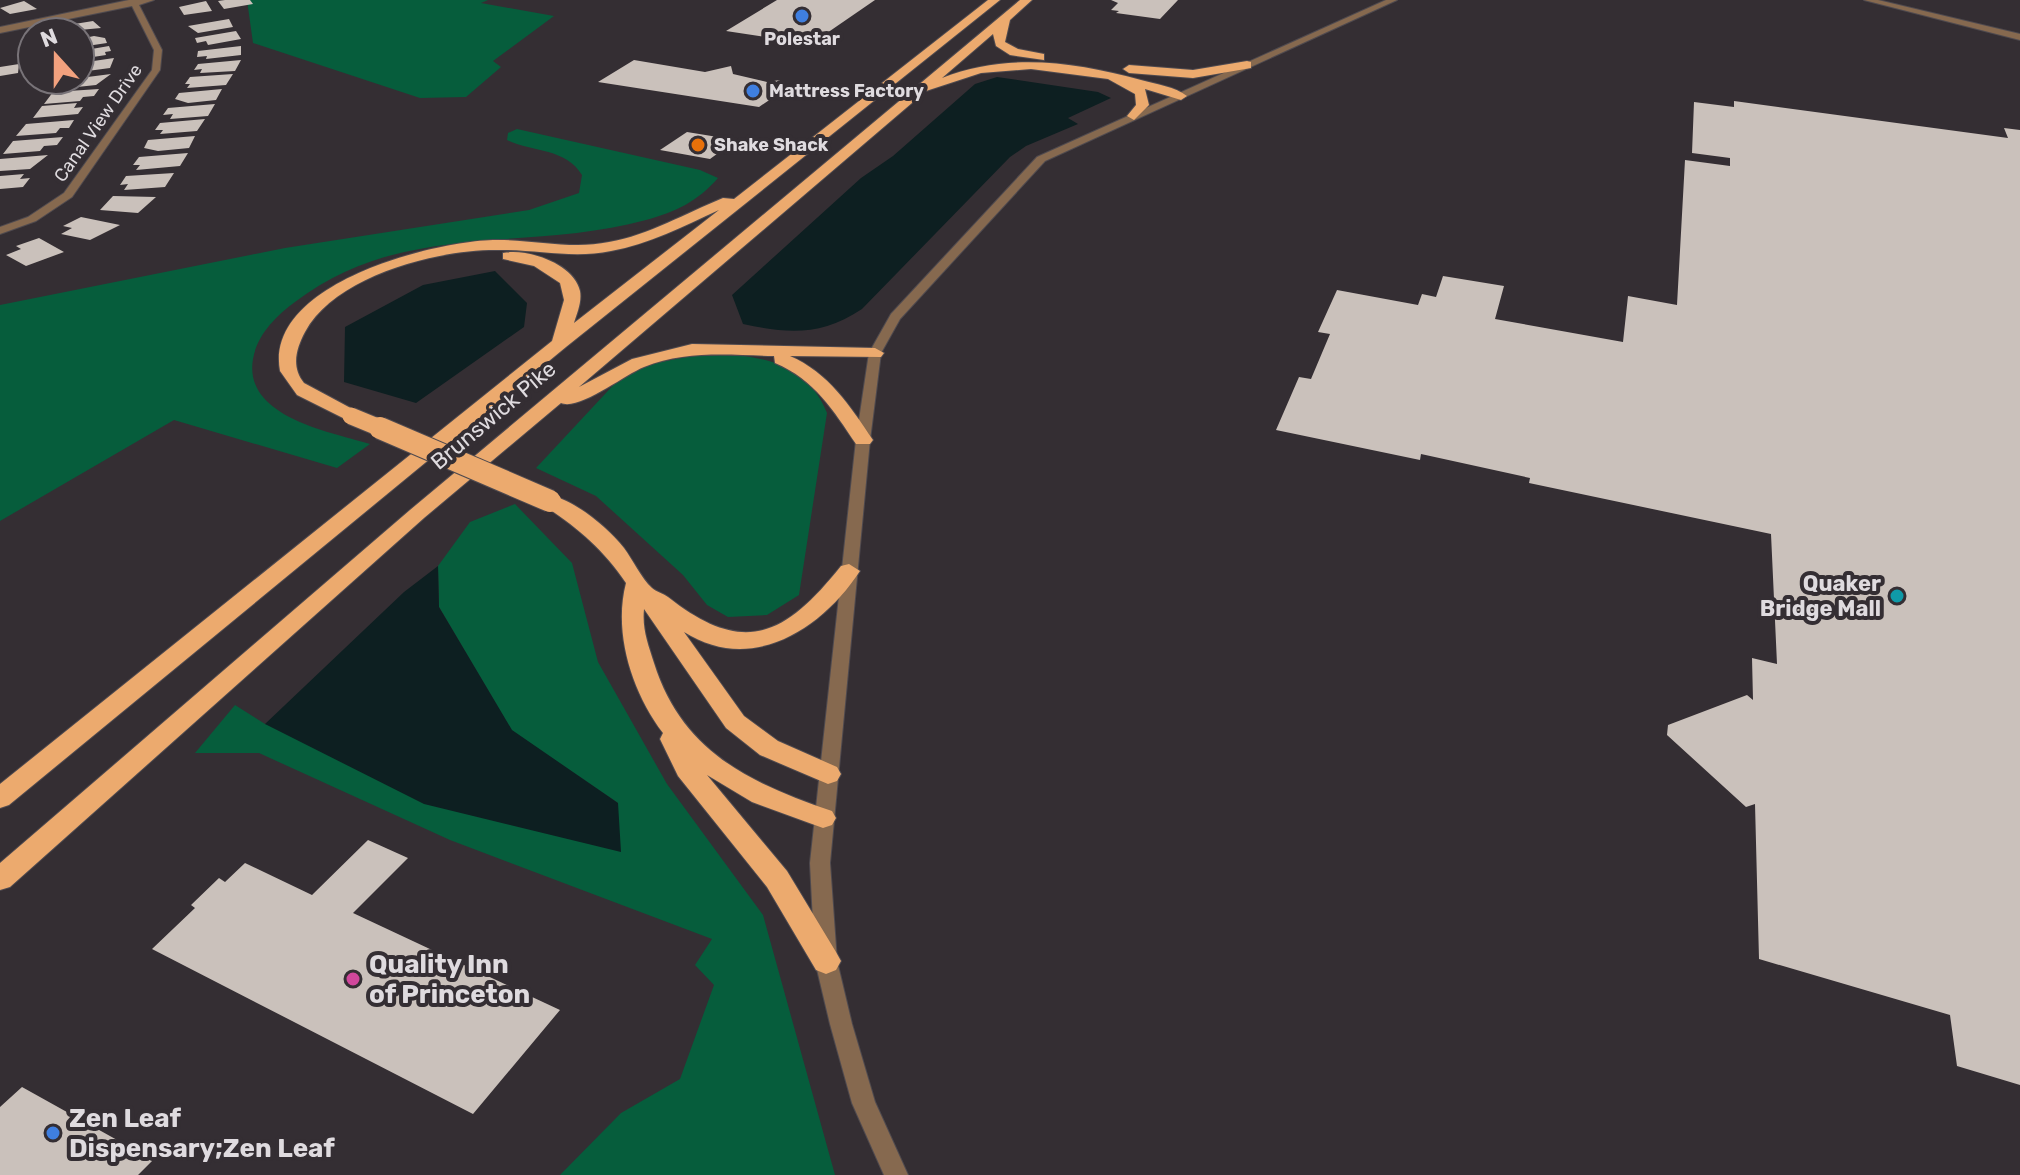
<svg xmlns="http://www.w3.org/2000/svg" width="2020" height="1175" viewBox="0 0 2020 1175" font-family="Rubik,sans-serif">
<rect width="100%" height="100%" fill="#342e33"/>
<path fill="#065d3c" d="M247 0H488L481 3 554 16 493 61 501 67 466 97 420 98 253 43Z
M517 129 700 170 718 178C698 201 676 212 646 220 526 253 404 219 295 302 276 316 257 335 253 359 243 417 330 432 370 444L337 468 174 420 0 521V305L285 248 529 210 579 193 582 175C566 148 532 152 507 140L508 133Z
M713 352C763 358 806 361 827 413L799 595 767 615 728 617 707 605 683 575 596 496 536 468 619 379 640 366Z
M515 504 572 563 598 662 667 784 763 915 835 1175H560L621 1113 680 1079 714 985 695 965 712 939 450 840 259 753H195L235 705 265 724 618 803 512 731 439 607 438 566 470 522Z"/>
<path fill="#0d1f21" d="M997 77 1098 92 1111 98 1068 118 1078 124 1026 146 1010 157 862 309C821 336 789 334 743 324L732 295 861 178 893 156 975 84Z
M495 271 527 303 524 327 416 403 344 382 345 327 423 285Z
M438 566 439 607 512 730 618 803 621 852 424 804 265 724 404 592Z"/>
<path fill="#cac1bb" d="M225 0H250L253 4 224 9 218 1Z
M777 0H875L811 44 726 31Z
M1111 0H1178L1160 19 1116 13 1119 11 1111 10 1118 3Z
M24 1 37 9 10 14 0 8Z
M206 1 212 11 184 15 179 7Z
M229 19 233 27 198 33 188 26Z
M93 21 101 28 58 32 56 27Z
M236 31 241 39 208 45 206 41 197 43 195 38Z
M94 36 105 38 107 43 80 47V39Z
M109 46 111 51 105 52 106 55 80 59V51Z
M241 46V55L206 59 207 56 197 57 198 51Z
M114 58 110 68 80 72V63Z
M241 60 235 71 200 73 202 69 194 70 198 64Z
M634 60 705 72 731 66 733 74 767 82 780 80 787 88 759 107 598 82Z
M19 64 18 73 0 76V67Z
M111 74 96 85 58 89 64 80Z
M233 74 226 85 187 88 190 84H185L190 77Z
M99 89 94 96 83 97 80 101 44 104 53 92Z
M222 89 216 100 188 103 175 99 179 93Z
M1734 101 2008 138 2004 128 2020 130V1085L1957 1066 1950 1015 1759 959 1755 804 1746 807 1667 735 1668 725 1747 695 1753 700 1752 658 1777 664 1771 534 1529 483 1530 478 1421 454 1420 460 1276 430 1299 377 1311 379 1330 334 1318 332 1337 290 1418 305 1422 294 1436 297 1443 276 1504 286 1495 319 1623 342 1628 296 1677 305 1685 160 1730 166V158L1692 153 1694 102 1734 107Z
M77 103 74 108 83 107 78 114 33 118 42 106Z
M215 104 208 116 170 119 173 114 163 115 168 108Z
M205 119 197 131 160 134 163 130H155L160 123Z
M74 120 69 128H60L56 133 16 136 26 124Z
M687 132 736 140 710 159 660 150Z
M195 136 189 148 158 151 144 148 148 140Z
M63 137 57 145 44 146 40 151 3 154 13 141Z
M188 153 180 166 136 170 140 165H133L139 157Z
M48 155 30 169 0 171V159Z
M174 173 165 187 124 190 128 184 120 185 126 176Z
M24 174 20 179 30 178 23 187 0 189V176Z
M113 196 156 197 138 213 100 210Z
M81 217 120 225 90 240 61 234 72 228 63 226Z
M39 238 64 252 26 266 6 255 21 249 16 246Z
M368 840 408 858 353 913 560 1010 473 1114 152 949 195 908 191 905 219 878 225 882 245 863 312 895Z
M22 1087 153 1160 138 1175H0V1107Z"/>
<g fill="none" stroke-linecap="round" stroke-linejoin="round">
<g stroke="#4f4a4f" stroke-width="2">
<path id="minor" d="M129 0H154L139 5 162 50 160 70 72 197 36 221 0 234V227L28 217 64 193 152 70 154 50 132 6 0 33V27Z
M1386 0H1397L1045 161 900 319 881 353 870 440 830 863 837 961 852 1024 875 1102 908 1175H884L852 1103 830 1024 815 961 810 863 856 440 869 353 891 314 1037 157Z
M1864 0H1878L2020 34V40Z"/>
</g>
<g stroke="#4f4a4f" stroke-width="2">
<path id="trunk" d="M988 0H1000L566 347 9 805 0 808V784L552 341 564 300 560 283 534 266 503 259V253C528 248 574 264 580 291 582 302 577 313 574 323L719 210C684 226 649 244 611 251 572 259 534 249 495 250 436 250 335 276 305 332 296 349 291 367 304 383L358 412 360 416 351 422 297 395 280 371C264 284 431 242 493 240 532 239 571 250 609 242 649 235 686 213 723 198L734 199Z
M1020 0H1032L1010 20 1005 42 1018 49 1044 54V60L1010 55 996 46 993 34 942 78C1007 52 1075 62 1141 80 1156 84 1176 87 1187 96L1181 100 1145 89 1149 105 1134 120 1127 116 1136 105 1135 94 1108 79 1031 69 981 73 926 91 579 387 632 359 692 344 875 348 884 353 881 357 790 356C829 373 850 406 873 440L870 444H856C833 410 815 380 775 363L774 356C730 355 686 350 644 367 624 375 579 411 561 403L424 518 10 887 0 890V863L410 510Z
M1247 61 1251 62V68L1193 78 1129 73 1123 69 1129 65 1193 70Z
M550 495C576 501 607 527 624 548 633 560 641 578 652 588 656 592 663 593 668 597 744 657 785 636 841 566L849 564 860 571C822 629 752 675 684 632L744 716 778 741 837 767 841 774 837 781 828 784 760 755 726 728 644 609C642 629 648 644 654 663 682 752 750 783 832 811L836 818 832 825 823 828 752 802 707 775 787 871 836 952 841 961 836 970 826 974 816 970 767 887 678 776 660 739 663 733C632 692 613 633 626 583 603 549 577 527 543 505L540 501 543 497Z"/>
</g>
<use href="#minor" fill="#86694f" fill-rule="evenodd"/>
<use href="#trunk" fill="#ecaa6e" fill-rule="evenodd"/>
<g stroke="#4f4a4f" stroke-width="19" stroke-linecap="butt">
<path id="trunk-bridge-far1" d="M351 416 385 430"/>
</g>
<g stroke="#4f4a4f" stroke-width="24" stroke-linecap="butt">
<path id="trunk-bridge" d="M380 428 550 501"/>
</g>
<use href="#trunk-bridge-far1" stroke="#ecaa6e" stroke-width="17"/>
<use href="#trunk-bridge" stroke="#ecaa6e" stroke-width="22"/>
</g>
<g fill="#3f7fe0" stroke="#342e33" stroke-width="3">
<circle cx="802" cy="16" r="8"/>
<circle cx="753" cy="91" r="8"/>
<circle cx="53" cy="1133" r="8"/>
</g>
<circle fill="#e8710a" stroke="#342e33" stroke-width="3" cx="698" cy="145" r="8"/>
<circle fill="#0f9aa8" stroke="#342e33" stroke-width="3" cx="1897" cy="596" r="8"/>
<circle fill="#d1479c" stroke="#342e33" stroke-width="3" cx="353" cy="979" r="8"/>
<g text-anchor="middle" stroke-width="8" stroke-linejoin="round" paint-order="stroke">
<g font-size="18" font-weight="bold" fill="#dfdbdf" stroke="#342e33" text-anchor="start">
<text x="802" y="45" text-anchor="middle">Polestar</text>
<text x="769" y="97">Mattress Factory</text>
<text x="714" y="151">Shake Shack</text>
</g>
<g font-size="18" fill="#dfdbdf" stroke="#342e33">
<text transform="translate(98 123) rotate(-55)" y="6">Canal View Drive</text>
</g>
<g font-size="22" fill="#dfdbdf" stroke="#342e33">
<text transform="translate(493 415) rotate(-40)" y="8">Brunswick Pike</text>
</g>
<g font-size="22" font-weight="bold" fill="#dfdbdf" stroke="#342e33" text-anchor="end">
<text x="1881" y="591">Quaker<tspan x="1881" dy="25">Bridge Mall</tspan></text>
</g>
<g font-size="26" font-weight="bold" fill="#dfdbdf" stroke="#342e33" text-anchor="start">
<text x="369" y="973">Quality Inn<tspan x="369" dy="30">of Princeton</tspan></text>
<text x="69" y="1127">Zen Leaf<tspan x="69" dy="30">Dispensary;Zen Leaf</tspan></text>
</g>
</g>
<g transform="translate(56 56) rotate(339)"><circle r="38" fill="#342e33" stroke="#787378" stroke-width="2"/>
<path d="M0-6L14 30L0 20L-14 30Z" fill="#f2a17e"/>
<text y="-12" font-size="22" font-weight="bold" text-anchor="middle" fill="#dfdbdf">N</text>
</g>
</svg>
